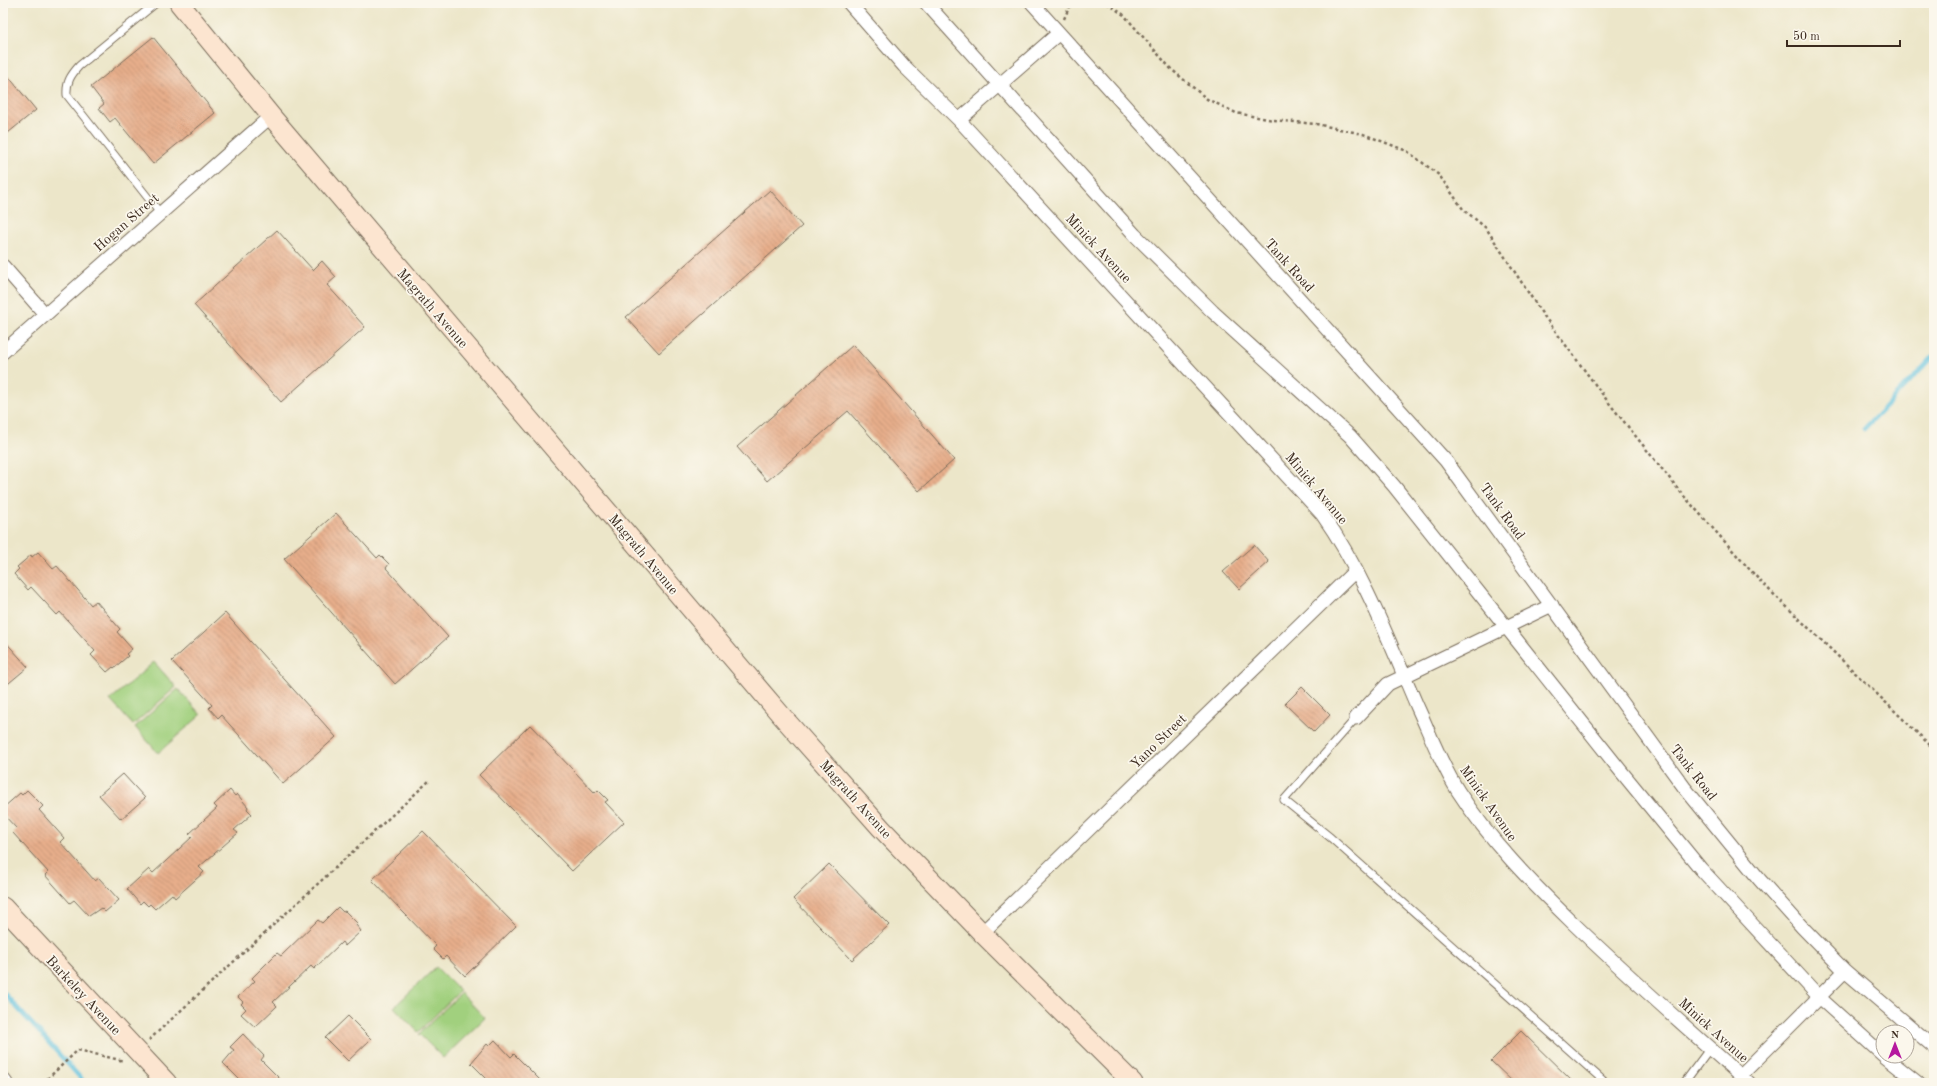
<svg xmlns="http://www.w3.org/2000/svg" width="1937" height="1086" viewBox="0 0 1937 1086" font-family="'Old Standard TT',serif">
<defs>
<pattern id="building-back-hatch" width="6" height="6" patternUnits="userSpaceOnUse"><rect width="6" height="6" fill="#e7ae8b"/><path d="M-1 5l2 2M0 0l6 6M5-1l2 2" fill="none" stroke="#bc8e71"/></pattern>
</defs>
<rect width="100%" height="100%" fill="#fbf7ec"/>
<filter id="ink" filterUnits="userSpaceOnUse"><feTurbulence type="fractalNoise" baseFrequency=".025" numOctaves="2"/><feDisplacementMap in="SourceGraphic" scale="8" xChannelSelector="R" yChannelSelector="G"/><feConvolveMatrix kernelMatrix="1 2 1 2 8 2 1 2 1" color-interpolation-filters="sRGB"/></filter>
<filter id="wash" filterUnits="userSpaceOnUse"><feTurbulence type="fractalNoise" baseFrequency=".012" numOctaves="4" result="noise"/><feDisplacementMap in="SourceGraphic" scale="16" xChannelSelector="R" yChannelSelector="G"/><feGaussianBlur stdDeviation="0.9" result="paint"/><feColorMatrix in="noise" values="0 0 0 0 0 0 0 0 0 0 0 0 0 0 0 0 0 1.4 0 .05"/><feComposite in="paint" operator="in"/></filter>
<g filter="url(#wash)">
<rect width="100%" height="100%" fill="#ece6c9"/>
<path fill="#a1d07e" stroke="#6e7d4e" d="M154 662 176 687 133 725 110 700Z
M178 689 201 715 158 753 135 727Z
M436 967 460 991 418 1032 394 1007Z
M461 993 485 1018 443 1058 419 1034Z"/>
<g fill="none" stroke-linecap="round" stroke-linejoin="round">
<path stroke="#60c1de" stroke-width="4.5" d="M1864 429 1934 356
M3 992 85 1083"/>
</g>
<g id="blocks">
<path fill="url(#building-back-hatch)" d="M153 37 215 113 153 164 115 118 110 122 99 108 104 104 91 87Z
M3 70 36 110 3 137Z
M770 190 802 226 659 353 626 317Z
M277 230 313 270 322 261 336 277 327 285 365 327 281 402 194 305Z
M853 345 954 460 919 491 848 411 767 481 737 447Z
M336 513 377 558 380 555 389 564 386 568 448 637 395 684 284 559Z
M1254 545 1269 562 1239 589 1223 572Z
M38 552 53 569 57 566 91 605 96 601 120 629 117 632 132 649 126 654 128 656 114 668 113 667 107 672 91 655 95 651 60 612 57 615 31 587 28 590 14 574 19 569 17 567 31 555 32 557Z
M225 613 336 737 283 784 221 715 218 718 209 708 212 705 172 661Z
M3 639 28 667 3 688Z
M1302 687 1330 715 1314 732 1285 704Z
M530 725 595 793 598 790 608 800 605 802 624 822 572 871 479 775Z
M123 774 145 798 121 819 99 795Z
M27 790 43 806 39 810 64 838 60 842 95 881 99 878 119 900 105 912 101 908 89 916 74 900 70 903 45 875 48 872 13 833 17 829 3 814V808L20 793 22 795Z
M230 790 235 796 237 794 248 807 247 809 252 814 234 830 238 833 199 867 204 872 175 898 172 894 155 909 150 904 148 906 143 901 140 904 127 889 149 869 153 873 192 837 189 834 217 808 214 805Z
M423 831 516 926 465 976 446 956 443 959 433 949 436 946 372 880Z
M829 864 889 925 852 960 793 899Z
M338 907 343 912 345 911 358 924 356 925 361 931 345 946 342 942 314 969 311 966 273 1002 277 1006 255 1027 241 1014 246 1009 241 1004 243 1002 238 997 255 981 252 978 277 953 281 956 318 920 322 923Z
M348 1016 371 1039 348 1061 325 1038Z
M1521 1031 1574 1083H1514L1491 1061Z
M243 1034 264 1056 261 1060 284 1083H243L223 1063 234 1050 230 1047Z
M495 1040 511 1057 514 1054 543 1083H491L471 1063 487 1044 489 1046Z"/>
</g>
</g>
<g filter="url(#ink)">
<use href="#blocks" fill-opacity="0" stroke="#796c5a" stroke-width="1"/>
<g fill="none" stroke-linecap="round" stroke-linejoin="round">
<g stroke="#796c5a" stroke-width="9">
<path id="service" d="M156 3 79 66C71 75 66 82 67 95L160 213
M1356 718 1284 800 1331 838 1606 1083
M1684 1083 1710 1048"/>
</g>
<g stroke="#796c5a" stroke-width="15">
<path id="minor" d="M849 3 904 66 959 120 1322 514C1363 572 1389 641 1417 706 1430 734 1441 764 1458 791 1490 841 1532 883 1574 924 1631 979 1690 1031 1749 1083
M926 3 1135 235 1213 312 1350 436 1394 486 1620 770 1701 869 1822 1000 1883 1055
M1032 3 1446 461 1684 787 1759 879 1802 927 1845 971 1934 1047
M959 120 1059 33
M3 266 45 314
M3 352 271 116
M1356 718 1388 684 1552 605
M982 933 1355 571
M1884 1056 1918 1083
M1740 1076 1845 971
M3 1079 6 1083"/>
</g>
<g stroke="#796c5a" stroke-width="21">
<path id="secondary" d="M179 3 271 116 781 715 881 828 982 933 1133 1083
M3 907 167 1083"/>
</g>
<path stroke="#796c5a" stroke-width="2.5" stroke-dasharray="3 3" stroke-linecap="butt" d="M1107 3 1124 15 1171 69 1207 99 1236 113 1273 120 1316 124 1363 134 1407 151 1439 175 1463 209 1486 228 1541 312 1609 403 1683 495 1760 581 1934 749
M1064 19 1071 3
M149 1040 429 781
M43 1083 78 1050 124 1061"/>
<use href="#service" stroke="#fff" stroke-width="7"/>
<use href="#minor" stroke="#fff" stroke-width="13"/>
<use href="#secondary" stroke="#fce5d0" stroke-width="19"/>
</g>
</g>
<g text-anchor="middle" stroke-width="3.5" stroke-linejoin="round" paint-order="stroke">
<g font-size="14" fill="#3b2a1e" stroke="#fbf7ec">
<text transform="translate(126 222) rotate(-41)" y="5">Hogan Street</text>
<text transform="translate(1099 248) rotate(47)" y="5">Minick Avenue</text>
<text transform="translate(1290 265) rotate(48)" y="5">Tank Road</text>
<text transform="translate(433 308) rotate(49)" y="5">Magrath Avenue</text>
<text transform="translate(1317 488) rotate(50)" y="5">Minick Avenue</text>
<text transform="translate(1503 511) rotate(54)" y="5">Tank Road</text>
<text transform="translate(644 554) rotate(50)" y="5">Magrath Avenue</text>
<text transform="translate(1158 741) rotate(-44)" y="5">Yano Street</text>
<text transform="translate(1694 772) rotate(52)" y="5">Tank Road</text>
<text transform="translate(856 799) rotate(48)" y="5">Magrath Avenue</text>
<text transform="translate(1489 803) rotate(55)" y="5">Minick Avenue</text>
<text transform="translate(84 995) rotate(47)" y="5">Barkeley Avenue</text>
<text transform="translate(1714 1030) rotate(42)" y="5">Minick Avenue</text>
</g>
</g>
<rect width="1937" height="1086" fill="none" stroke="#fbf7ec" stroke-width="16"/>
<g transform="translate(1895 1044)"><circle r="19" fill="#fbf7ec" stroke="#aea59a"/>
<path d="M0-3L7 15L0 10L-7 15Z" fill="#b5179e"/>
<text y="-6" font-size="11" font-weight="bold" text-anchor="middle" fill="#3b2a1e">N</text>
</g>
<path d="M1787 40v6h113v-6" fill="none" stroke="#3b2a1e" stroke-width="2"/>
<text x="1793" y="40" font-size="12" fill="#3b2a1e" stroke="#fbf7ec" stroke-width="3" paint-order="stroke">50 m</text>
</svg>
